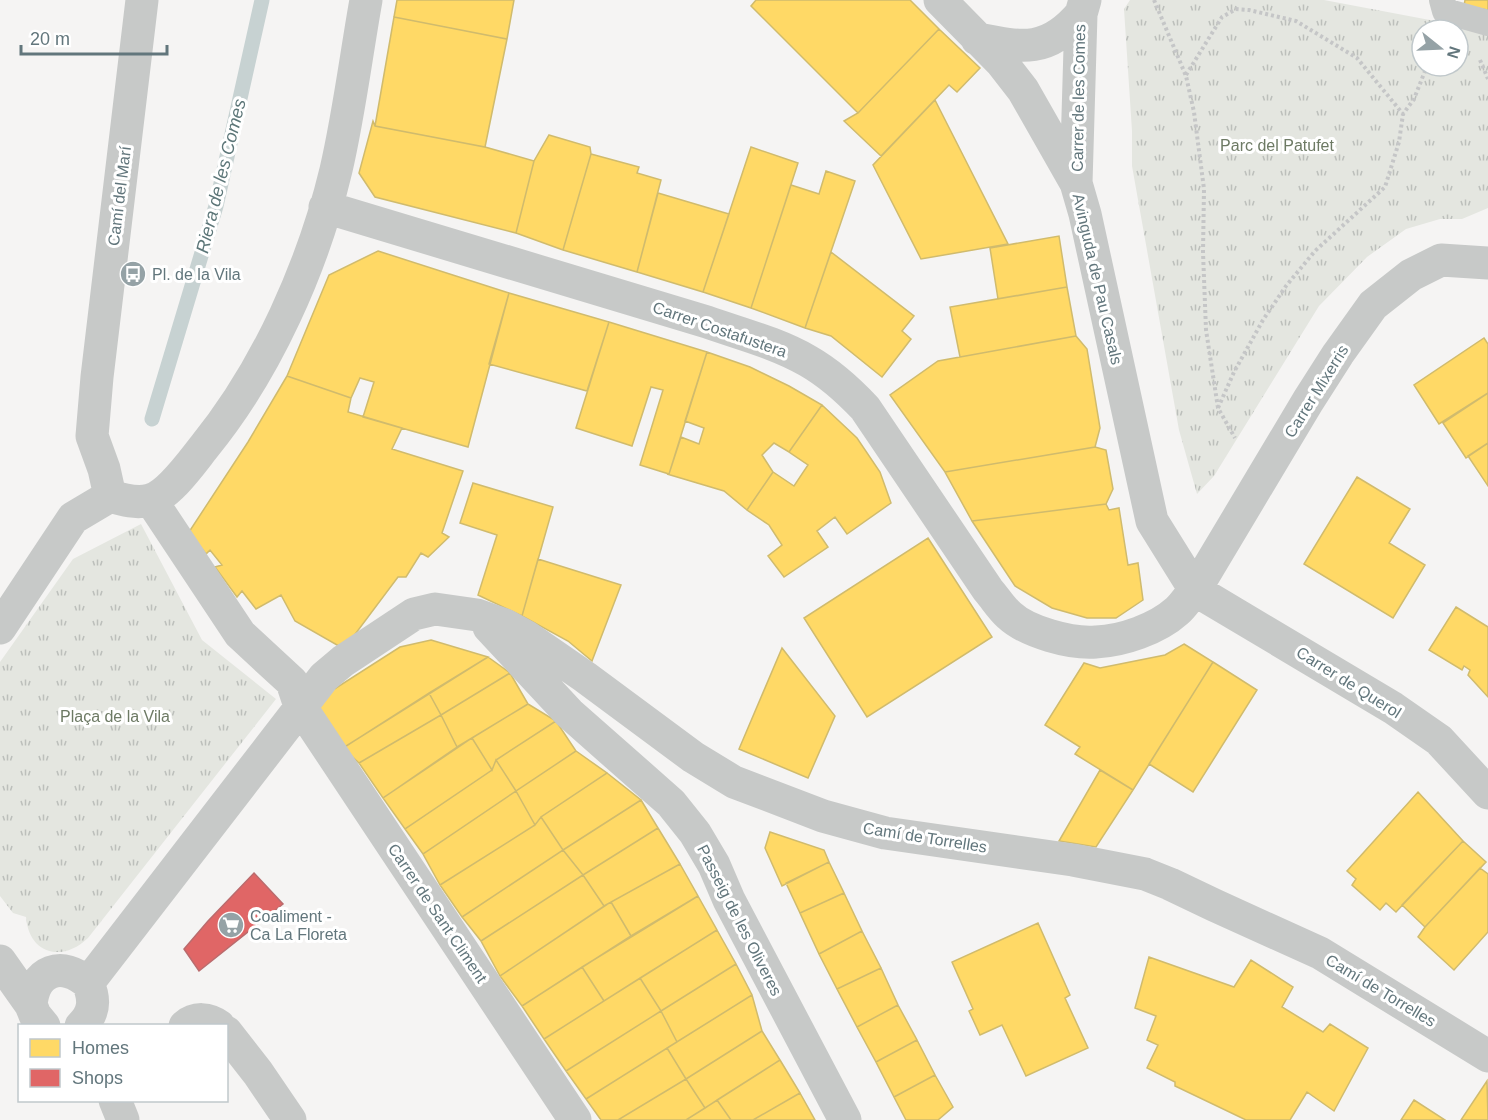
<svg xmlns="http://www.w3.org/2000/svg" width="1488" height="1120" viewBox="0 0 1488 1120" font-family="Helvetica,sans-serif">
<defs>
<pattern id="park-tufts" width="24" height="20" patternUnits="userSpaceOnUse" patternTransform="scale(1.5)"><rect width="24" height="20" fill="#e4e6e0"/><path d="M3 7l-1-3M5 7V3M7 7l1-3M15 17l-1-3M17 17v-4M19 17l1-3" fill="none" stroke="#bcbfbb"/></pattern>
</defs>
<rect width="100%" height="100%" fill="#f5f4f3"/>
<path fill="url(#park-tufts)" fill-rule="evenodd" d="M1130 0H1324L1488 31V208L1462 219H1440L1406 229 1367 257 1319 306 1214 476 1197 494 1179 430 1132 166V131L1124 9ZM1422 30H1458V66H1422Z
M141 524 202 640 276 699 88 938C62 963 29 954 26 917L13 913 0 896V662L73 559Z"/>
<path fill="#ffd966" stroke="#d0bb6d" stroke-width="1.5" d="M397 0H514L507 39 394 17Z
M756 0H910L939 29 858 113 751 6Z
M1465 0H1488V10L1464 6Z
M394 17 507 39 485 147 375 126Z
M939 29 980 68 957 92 949 85 881 156 844 121 858 113Z
M935 100 1008 244 921 259 873 165Z
M373 121 375 126 485 147 534 161 516 233 375 197 359 173Z
M549 135 590 147 591 154 563 250 516 233 534 161Z
M751 147 798 163 751 308 703 292Z
M591 154 639 167 637 173 661 180 637 272 563 250Z
M826 171 855 181 805 328 751 308 791 185 819 194Z
M658 193 729 214 703 292 637 272Z
M1059 236 1067 287 998 299 990 248Z
M378 251 509 293 468 447 363 417 374 382 360 378 351 398 287 376 329 275Z
M831 252 914 316 902 331 911 339 882 377 831 336 805 328Z
M1067 287 1076 336 960 357 950 307Z
M509 293 609 322 587 391 489 364Z
M609 322 707 352 669 474 640 465 663 390 651 387 632 446 576 428Z
M1076 336 1087 349 1100 428 1095 447 945 472 890 395 938 361Z
M1484 338 1488 344V393L1439 424 1414 385Z
M707 352 750 367 789 386 822 405 789 452 774 443 762 455 773 472 747 510 724 491 667 474H669L681 437 699 444 704 428 685 421Z
M287 376 351 398 348 412 402 428 392 449 463 471 442 533 449 537 428 557 421 553 406 577H398L344 649 295 621 281 595 256 609 242 591 237 597 215 567 222 565 210 550 206 554 189 532 248 442Z
M1488 393V443L1466 458 1443 423Z
M822 405 857 438 880 472 891 503 847 534 835 517 817 531 828 547 784 577 768 556 782 545 769 525 747 510 773 472 794 486 808 465 789 452Z
M1488 443V486L1468 456Z
M1095 447 1106 450 1113 489 1106 504 972 521 945 472Z
M1357 477 1410 509 1389 543 1425 565 1393 618 1304 564Z
M473 483 553 507 522 616 478 595 497 535 460 523Z
M1106 504 1109 510 1119 508 1128 565 1138 563 1143 600 1116 618H1087L1052 608 1015 586 972 521Z
M928 538 992 637 867 717 804 618Z
M538 559 621 585 592 661 568 641 522 616Z
M1456 607 1488 627V697L1468 675 1470 670 1464 666 1462 670 1429 650Z
M431 640 488 657 343 748 314 702 400 647Z
M1184 644 1213 662 1133 790 1075 754 1080 747 1045 725 1084 663 1100 668 1165 655Z
M782 648 835 716 808 778 739 749Z
M488 657 510 673 441 715 429 693Z
M1213 662 1257 690 1193 792 1149 764Z
M510 673 528 704 457 747 441 715Z
M429 693 441 715 359 763 343 748Z
M528 704 556 721 496 760 492 770 472 738Z
M441 715 457 747 383 798 359 763Z
M556 721 576 751 516 791 496 760Z
M472 738 492 770 405 829 383 798Z
M576 751 607 773 541 817 535 825 516 791Z
M496 760 516 791 423 854 405 829 492 770Z
M1100 770 1133 790 1096 847 1059 841Z
M607 773 641 800 563 850 541 817Z
M516 791 535 825 440 885 423 854Z
M1418 792 1463 841 1396 912 1386 903 1380 910 1352 885 1356 879 1347 871Z
M641 800 658 828 583 875 563 850Z
M541 817 563 850 462 917 440 885 535 825Z
M658 828 680 864 604 906 583 875Z
M770 832 824 850 829 862 782 886 765 848Z
M1463 841 1486 862 1425 927 1402 905Z
M563 850 583 875 481 941 462 917Z
M829 862 844 893 800 913 786 883Z
M680 864 698 896 631 936 611 902Z
M1480 868 1488 874V932L1454 970 1418 937 1425 927Z
M583 875 604 906 500 976 481 941Z
M844 893 862 931 819 954 800 913Z
M698 896 717 930 604 1001 582 967Z
M611 902 631 936 522 1006 500 976Z
M1038 923 1070 995 1065 998 1088 1048 1026 1076 1002 1025 980 1035 969 1011 973 1009 952 962Z
M717 930 736 964 661 1011 640 978Z
M862 931 881 968 837 989 819 954Z
M1149 957 1234 987 1251 960 1293 987 1282 1007 1323 1032 1330 1024 1368 1048 1334 1111 1307 1092 1290 1120H1246L1175 1086V1082L1147 1068 1158 1045 1147 1040 1156 1016 1135 1008Z
M736 964 752 995 677 1042 661 1011Z
M582 967 604 1001 544 1039 522 1006Z
M881 968 898 1005 857 1027 837 989Z
M640 978 661 1011 566 1071 544 1039Z
M752 995 762 1031 686 1079 667 1048Z
M898 1005 917 1040 876 1062 857 1027Z
M661 1011 677 1042 586 1099 566 1071Z
M762 1031 780 1060 705 1108 686 1079Z
M917 1040 935 1075 894 1097 876 1062Z
M667 1048 686 1079 618 1120H601L586 1099Z
M780 1060 800 1093 753 1120H731L717 1100Z
M935 1075 953 1107 938 1120H906L894 1097Z
M686 1079 705 1108 686 1120H618Z
M1487 1081 1488 1120H1461Z
M800 1093 815 1120H753Z
M717 1100 731 1120H686L705 1108Z
M1414 1100 1445 1120H1401Z"/>
<path fill="#e06666" stroke="#ba6b6d" stroke-width="1.5" d="M254 873 283 904 199 971 184 949 208 921Z"/>
<g fill="none" stroke-linecap="round" stroke-linejoin="round">
<path stroke="#c7d2d2" stroke-width="15" d="M152 419 216 206 262 0"/>
<path stroke="#c5c6c7" stroke-width="4" stroke-dasharray="3 3" stroke-linecap="butt" d="M1154 0 1186 76 1194 112 1204 189 1203 252 1206 330 1218 408 1235 438
M1480 60 1488 79
M1186 75 1222 17 1236 9 1249 10 1296 21 1357 58 1403 114 1414 99 1427 66
M1218 408 1234 372 1263 320 1286 286 1315 251 1385 187 1399 142 1403 114"/>
<path stroke="#c7c9c8" stroke-width="26" d="M1442 0 1445 11 1488 23"/>
<path stroke="#c7c9c8" stroke-width="33" d="M940 0 1002 63 1023 90 1076 183 1085 214 1152 521 1195 590 1393 708 1439 740 1488 793
M977 39C1023 48 1048 53 1081 14
M1076 183 1081 14 1085 0
M325 207 707 322C741 334 777 343 808 361 829 373 848 390 865 408L988 590C995 598 1001 608 1009 615 1027 632 1071 644 1096 642 1122 641 1157 629 1177 611 1184 605 1189 596 1195 590L1308 401 1338 354 1373 305 1411 275 1441 260 1488 263
M110 496C123 500 137 504 150 500 169 495 192 462 204 447 267 370 313 266 336 170 349 114 356 56 366 0
M110 496 104 469 92 436 97 377 142 0
M151 500 240 634 292 682 300 706 575 1120
M489 627 569 713 671 803 695 833 714 865 729 900 845 1120
M0 628 73 518 110 496
M0 961 31 1005 35 1015 44 1026
M31 1005C34 970 62 960 88 983
M81 1026C95 1013 95 999 88 983L324 677 343 661 414 614 435 609 477 615 505 625 527 637 585 677 693 757 734 782 823 816 885 833 1073 860 1145 874 1170 884 1214 905 1320 953 1488 1056
M185 1026C195 1017 209 1018 219 1026
M226 1032 258 1073 290 1120
M115 1100 123 1120"/>
</g>
<defs>
<g id="bus-disc" transform="scale(1.35)"><circle r="9.5" fill="#95a2a6" stroke="#fff"/><path d="M-5-6H5V4H4V6H2V4H-2V6H-4V4H-5ZM-3.5-4V0h7V-4ZM-3.5 1.2v1.5H-2V1.2ZM2 1.2v1.5H3.5V1.2Z" fill="#fff"/></g>
<g id="supermarket-disc" transform="scale(1.35)"><circle r="9.5" fill="#95a2a6" stroke="#fff"/><path d="M-6-5.5h2.5l.6 2H6L4.5 2H-2.5L-4.4-4H-6ZM-1.5 3.2a1.3 1.3 0 1 0 .1 0ZM3 3.2a1.3 1.3 0 1 0 .1 0Z" fill="#fff"/></g>
</defs>
<g fill-rule="evenodd">
<use href="#bus-disc" x="133" y="274"/>
<use href="#supermarket-disc" x="231" y="925"/>
</g>
<g text-anchor="middle" stroke-width="6" stroke-linejoin="round" paint-order="stroke">
<g font-size="16" fill="#62767c" stroke="#fff">
<text transform="translate(1078 98) rotate(-89)" y="6">Carrer de les Comes</text>
<text transform="translate(119 196) rotate(-83)" y="6">Camí del Marí</text>
<text transform="translate(1098 279) rotate(77)" y="6">Avinguda de Pau Casals</text>
<text transform="translate(720 329) rotate(19)" y="6">Carrer Costafustera</text>
<text transform="translate(1316 391) rotate(-58)" y="6">Carrer Mixerris</text>
<text transform="translate(1349 682) rotate(32)" y="6">Carrer de Querol</text>
<text transform="translate(925 837) rotate(9)" y="6">Camí de Torrelles</text>
<text transform="translate(438 913) rotate(56)" y="6">Carrer de Sant Climent</text>
<text transform="translate(740 920) rotate(63)" y="6">Passeig de les Oliveres</text>
<text transform="translate(1381 990) rotate(31)" y="6">Camí de Torrelles</text>
</g>
<g font-size="16" fill="#6d7a64" stroke="#fff">
<text x="1277" y="151">Parc del Patufet</text>
<text x="115" y="722">Plaça de la Vila</text>
</g>
<g font-size="16" fill="#62767c" stroke="#fff" text-anchor="start">
<text x="152" y="280">Pl. de la Vila</text>
<text x="250" y="922">Coaliment -<tspan x="250" dy="18">Ca La Floreta</tspan></text>
</g>
<g font-size="18" font-style="italic" fill="#5c7678" stroke="#fff">
<text transform="translate(221 176) rotate(-76)" y="6">Riera de les Comes</text>
</g>
</g>
<rect x="18" y="1024" width="210" height="78" fill="#ffffff" stroke="#c0c8cb" stroke-width="1.5"/>
<rect x="30" y="1039" width="30" height="18" fill="#ffd966" stroke="#c0c8cb" stroke-width="1.5"/>
<text x="72" y="1054" font-size="18" fill="#62767c">Homes</text>
<rect x="30" y="1069" width="30" height="18" fill="#e06666" stroke="#c0c8cb" stroke-width="1.5"/>
<text x="72" y="1084" font-size="18" fill="#62767c">Shops</text>
<g transform="translate(1440 48) rotate(108)"><circle r="28" fill="#ffffff" stroke="#c0c8cb" stroke-width="1.5"/>
<path d="M0-4.5L10 22L0 15L-10 22Z" fill="#95a2a6"/>
<text y="-9" font-size="16" font-weight="bold" text-anchor="middle" fill="#62767c">N</text>
</g>
<path d="M21 45v9h146v-9" fill="none" stroke="#62767c" stroke-width="3"/>
<text x="30" y="45" font-size="18" fill="#62767c" stroke="#ffffff" stroke-width="4.5" paint-order="stroke">20 m</text>
</svg>
